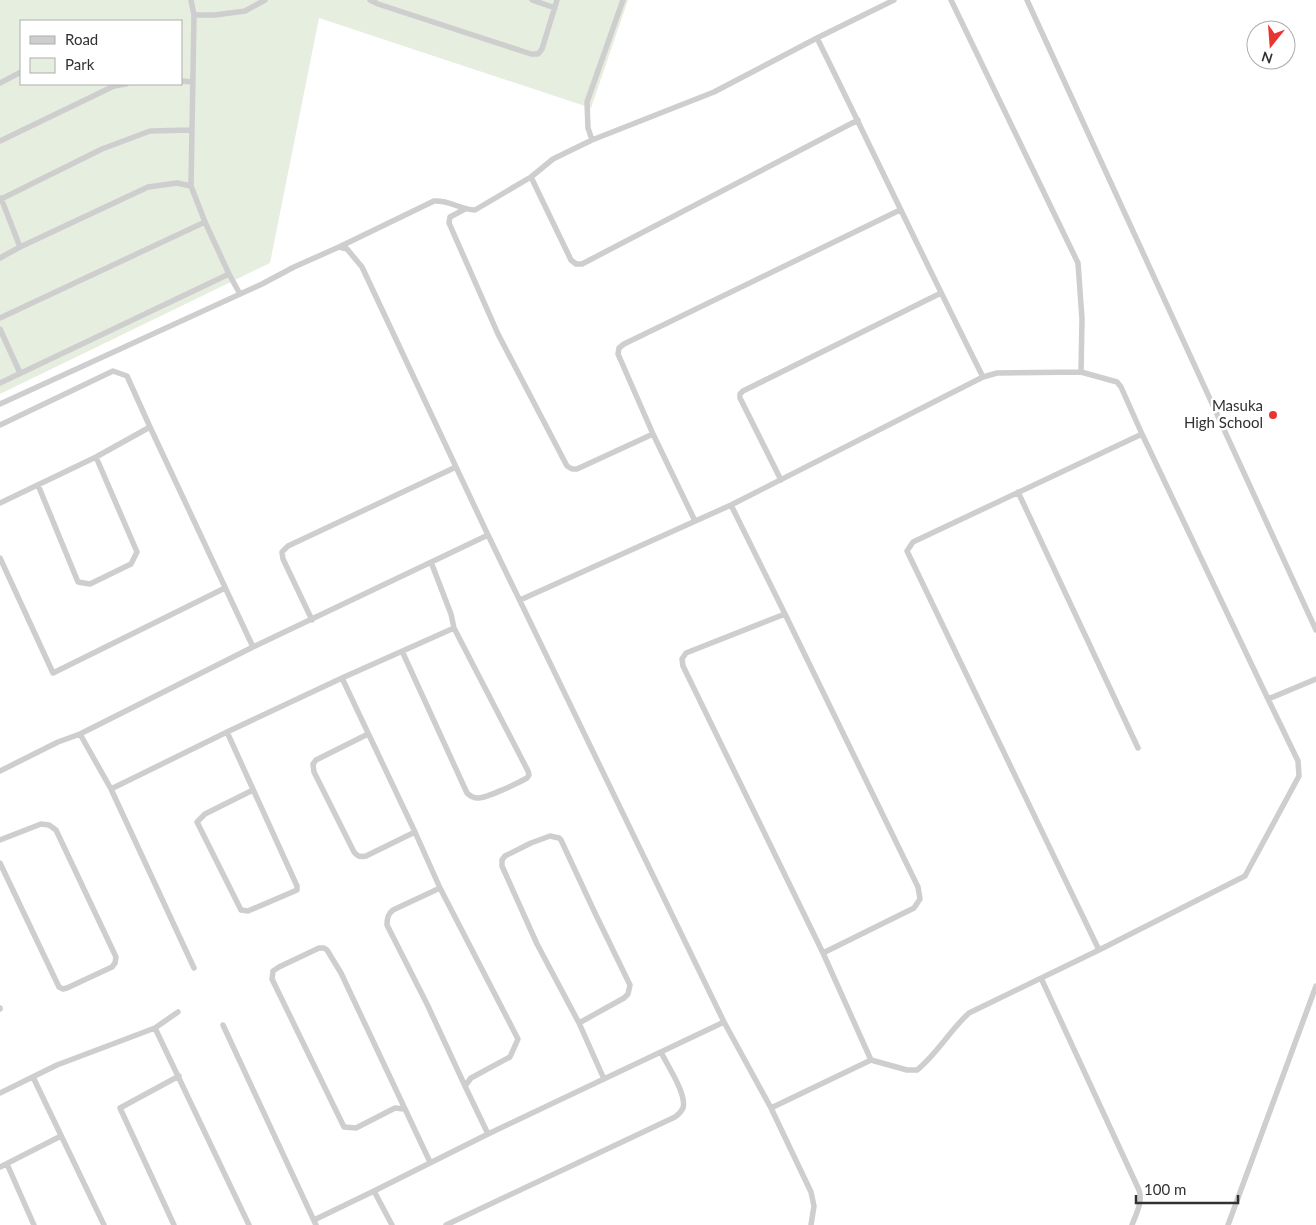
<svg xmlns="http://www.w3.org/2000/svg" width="1316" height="1225" viewBox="0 0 1316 1225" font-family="Lato,sans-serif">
<rect width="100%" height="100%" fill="#fff"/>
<path fill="#e6eedf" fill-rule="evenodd" d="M0 0H628L591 108 319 18 270 263 0 394ZM21 21H181V84H21Z"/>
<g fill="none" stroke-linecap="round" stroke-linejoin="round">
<path stroke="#cecece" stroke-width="5.5" d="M191 0 194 15 191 186 205 222 229 274 240 294
M370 0 378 4 531 54H538L542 49 557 0
M532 0 555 8
M951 0 1078 263 1082 319 1081 372
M1027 0 1316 630
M194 15H215L245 11 265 0
M181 81 193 82
M0 83 21 72
M858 120 582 264H576L571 260 531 177 553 159 592 140 714 92 817 38 894 0
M592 140 588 128 587 102 623 0
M0 141 114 86 126 84
M1 198 20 247
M1 199 102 149 150 131 192 130
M465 209 450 217 449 223 498 334 567 466 572 469H577L653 434
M339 247 434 201C450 200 458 209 475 210L531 177
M0 258 20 247 148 187 177 183 191 186
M0 318 205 222
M0 329 20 373
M983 377 997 373 1081 372 1117 382 1121 387 1142 434 1268 699 1316 679
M0 383 229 274
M0 404 262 284 294 267 339 247 347 249 362 267 488 535 724 1022 771 1108 811 1192 814 1206 811 1225
M0 425 113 371 127 376 150 427 253 647
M781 480 740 398V394L743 391 941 293
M38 485 78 582 90 584 131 564 137 552 96 457
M1018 492 1138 748
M0 503 96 457 150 427
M731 505 785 614 686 653 682 659 683 666 823 953 871 1060 771 1108
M695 521 653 434 618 354 619 348 624 344 900 210
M0 558 53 673 225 588
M520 600 731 505 983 377C926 264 873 151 817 38
M785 614 918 887 920 899 914 908 823 953
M312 620 283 559 282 552 288 546 456 467
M402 651 467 793C470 796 473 798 478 798 487 798 518 783 527 778L529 775 528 771 454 628
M342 678 415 832 440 888 518 1039 510 1057 471 1078 465 1086 488 1134
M227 732 297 886V890L248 911 241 910 197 822 205 814 253 790
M80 734 111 789 194 968
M368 734 316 760 313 764 314 772 354 852C358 857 360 857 366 856L415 832
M0 771 58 742 80 734 253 647 488 535
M111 789 227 732 342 678 454 628 451 614 431 562
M0 840 41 824 49 825 56 830 116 957 115 963 112 967 67 988 63 989 59 987 0 863
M440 888 393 910C388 914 387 918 387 925L427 1004 465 1086
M1099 950 907 551 913 542 1142 434
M1041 978 1139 1190C1143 1202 1136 1214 1132 1225
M0 1008V1009
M579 1023 624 998 628 994 630 985 595 913 561 840 559 838 550 836 531 843 505 856 502 860V866L537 944 579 1023 604 1079
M223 1025 316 1225
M155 1028 249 1225
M871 1060 907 1070H917C937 1054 950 1030 969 1013L1099 950 1245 876 1299 776 1298 761 1268 699
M33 1077 104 1225
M0 1093 57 1065 155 1028 178 1012
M404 1109 395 1108 356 1128 344 1127 272 979 273 971 279 967 319 948H324L327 950 341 973 430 1162
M7 1164 34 1225
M0 1167 61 1136
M374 1191 392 1225
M314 1220 374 1191 488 1134 724 1022
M174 1225 120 1108 179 1076
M446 1225 675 1117C678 1115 681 1112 683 1108 687 1094 667 1065 661 1052
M1228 1225 1316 986"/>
</g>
<circle fill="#e93532" stroke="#fff" stroke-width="2" cx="1273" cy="415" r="5"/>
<g text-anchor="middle" stroke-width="5" stroke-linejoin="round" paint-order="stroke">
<g font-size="15" fill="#313131" stroke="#fff" text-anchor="end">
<text x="1263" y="411">Masuka<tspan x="1263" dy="17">High School</tspan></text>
</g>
</g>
<rect x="20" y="20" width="162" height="65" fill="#ffffff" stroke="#adadad"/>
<rect x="30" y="36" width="25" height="8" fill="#cecece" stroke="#adadad"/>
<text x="65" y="45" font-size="15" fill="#313131">Road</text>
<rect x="30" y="58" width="25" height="15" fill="#e6eedf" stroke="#adadad"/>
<text x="65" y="70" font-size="15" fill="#313131">Park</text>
<g transform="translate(1271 45) rotate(197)"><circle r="24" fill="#ffffff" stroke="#adadad"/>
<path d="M0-4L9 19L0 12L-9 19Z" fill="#e93532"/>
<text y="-8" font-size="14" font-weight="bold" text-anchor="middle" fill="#313131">N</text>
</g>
<path d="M1136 1195v8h102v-8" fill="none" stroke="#313131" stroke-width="2.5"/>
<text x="1144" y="1195" font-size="15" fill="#313131" stroke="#ffffff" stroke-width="4" paint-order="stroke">100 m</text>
</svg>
